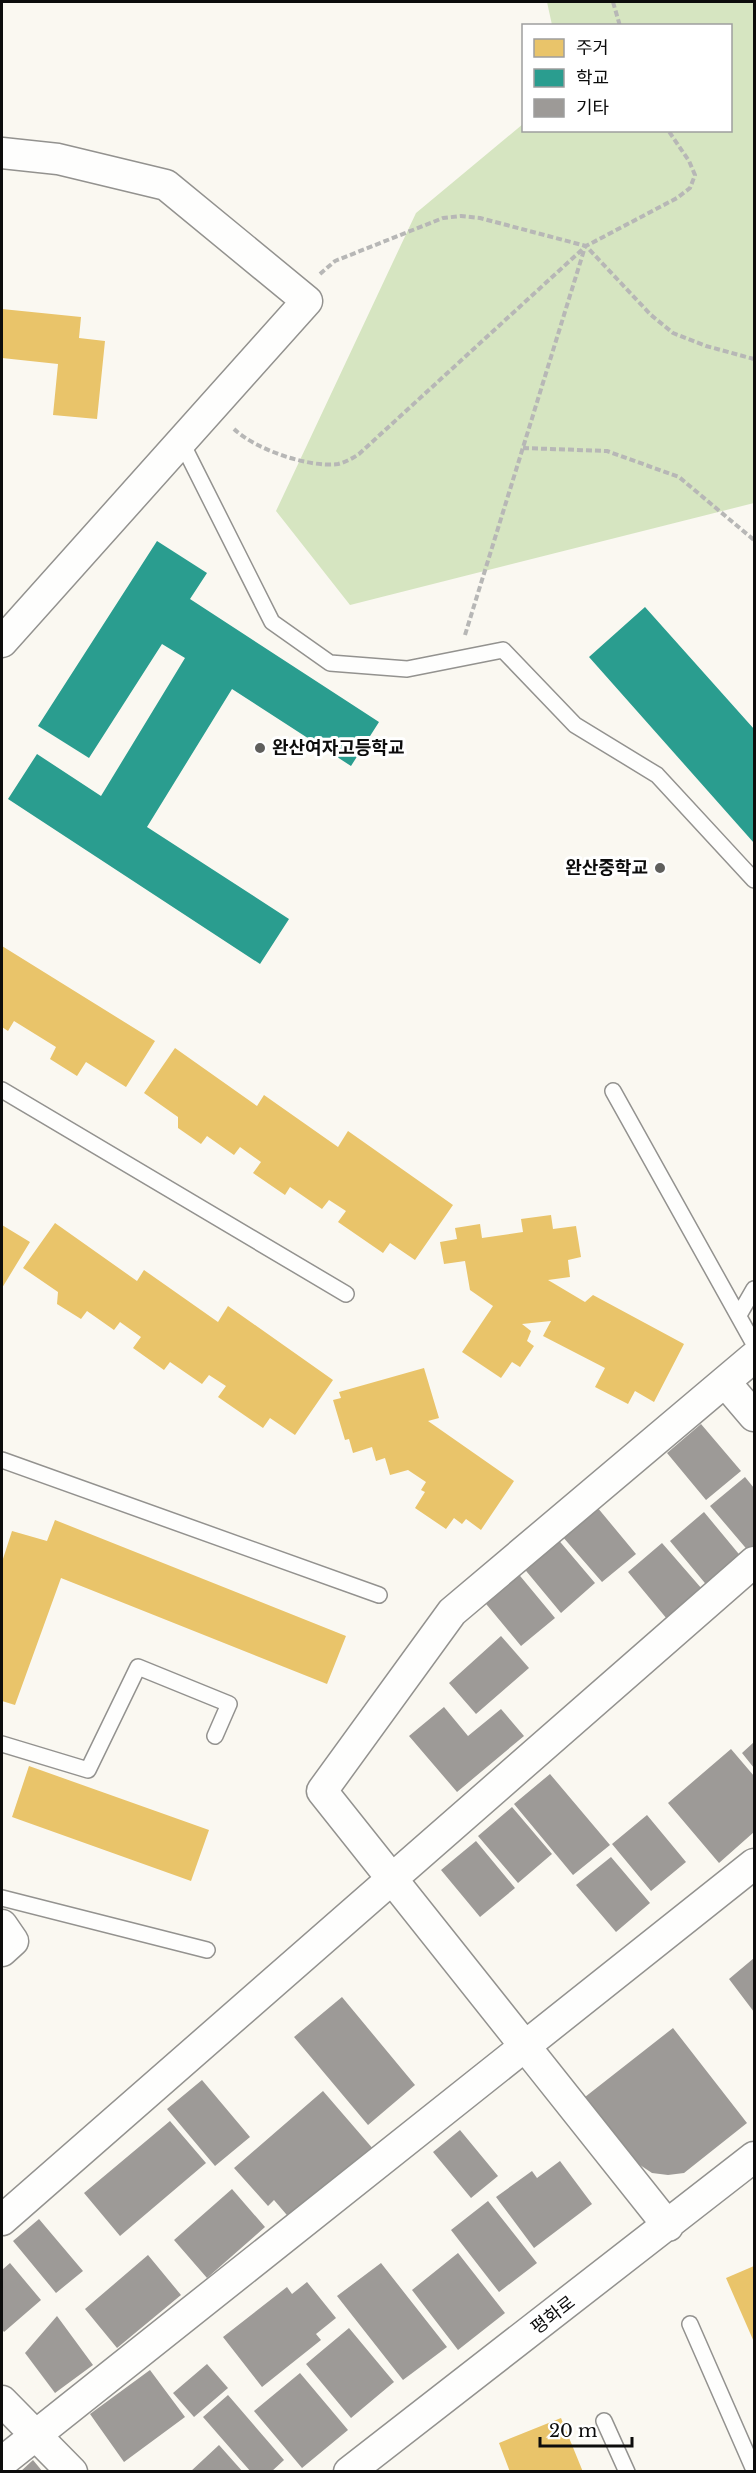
<svg xmlns="http://www.w3.org/2000/svg" width="756" height="2473" viewBox="0 0 756 2473" font-family="'Libre Baskerville','Noto Sans KR',serif">
<rect width="100%" height="100%" fill="#faf8f1"/>
<path fill="#d6e5c1" d="M547 2H754V503L350 605 276 511 416 213 523 124 524 130H730V26L552 25Z"/>
<path fill="#e9c46a" d="M2 309 81 317 79 338 105 341 97 419 53 415 58 364 2 358Z
M2 946 155 1041 126 1087 86 1062 77 1076 50 1059 56 1047 14 1021 8 1031 2 1027Z
M175 1048 257 1106 264 1095 338 1147 348 1131 453 1205 415 1260 390 1243 383 1253 338 1222 346 1211 329 1200 322 1209 290 1187 285 1195 253 1173 261 1162 240 1147 234 1155 207 1136 201 1144 178 1128V1117L144 1093Z
M551 1215 553 1229 576 1226 581 1257 568 1260 570 1277 548 1280 585 1302 593 1295 684 1344 654 1402 635 1391 628 1404 595 1387 605 1368 543 1336 551 1321 522 1324 531 1331 527 1341 534 1346 520 1367 512 1362 501 1378 462 1352 493 1306 470 1290 465 1261 444 1264 440 1242 457 1239 455 1228 480 1224 482 1238 523 1232 521 1219Z
M55 1223 137 1281 144 1270 218 1322 228 1306 333 1380 295 1435 270 1418 263 1428 218 1397 226 1386 209 1375 202 1384 170 1362 164 1370 133 1348 141 1337 120 1322 114 1330 87 1311 81 1319 57 1304 58 1292 23 1268Z
M2 1225 30 1242 2 1288Z
M424 1368 439 1418 428 1421 514 1481 481 1530 466 1519 462 1524 454 1518 446 1529 415 1508 425 1492 421 1490 426 1482 408 1470 390 1475 385 1458 376 1461 372 1447 353 1453 349 1439 345 1440 333 1400 341 1398 339 1392Z
M55 1520 346 1636 327 1684 61 1578 15 1705 2 1701V1562L12 1531 47 1541Z
M29 1766 209 1830 191 1881 12 1817Z
M754 2266V2342L726 2278Z
M561 2418 583 2472H510L499 2443Z"/>
<path fill="#2a9d8f" d="M157 541 207 573 190 599 379 722 351 766 232 689 147 827 289 919 260 964 8 799 37 754 101 796 185 658 162 644 89 758 38 726Z
M645 607 754 729V843L589 657Z"/>
<path fill="#9d9a97" d="M701 1424 741 1471 706 1500 667 1453Z
M745 1477 754 1488V1549L750 1553 710 1506Z
M597 1507 636 1554 602 1582 562 1536Z
M704 1512 743 1559 709 1588 670 1541Z
M556 1537 595 1583 561 1613 522 1566Z
M662 1543 702 1589 667 1619 628 1572Z
M516 1571 555 1618 521 1646 482 1599Z
M501 1636 529 1668 476 1714 449 1683Z
M444 1707 468 1736 501 1709 524 1736 457 1792 409 1736Z
M754 1742V1768L742 1753Z
M731 1749 754 1776V1832L719 1863 668 1803Z
M550 1774 610 1845 573 1875 514 1804Z
M512 1807 552 1854 518 1883 478 1836Z
M647 1815 686 1862 651 1891 612 1844Z
M476 1841 515 1888 480 1917 441 1870Z
M611 1857 650 1903 616 1932 576 1885Z
M754 1958V2012L729 1979Z
M342 1997 415 2085 368 2125 294 2037Z
M673 2028 747 2123 684 2173 668 2175 652 2173 637 2163 585 2097Z
M202 2080 250 2137 215 2166 167 2109Z
M323 2091 374 2150 292 2221 274 2200 268 2206 234 2168Z
M170 2121 206 2163 120 2236 84 2193Z
M460 2130 498 2176 471 2198 433 2152Z
M560 2161 592 2204 534 2248 496 2197 532 2171 537 2178Z
M232 2189 265 2227 207 2278 174 2240Z
M488 2201 537 2263 499 2292 451 2230Z
M39 2219 83 2271 56 2293 13 2241Z
M458 2253 505 2313 458 2350 412 2290Z
M148 2255 181 2295 117 2348 85 2309Z
M10 2263 41 2300 4 2332 2 2329V2270Z
M381 2263 447 2347 403 2380 337 2296Z
M307 2282 336 2318 316 2334 321 2340 262 2387 223 2337 287 2287 292 2294Z
M57 2316 93 2365 55 2393 25 2353Z
M349 2328 394 2382 351 2418 306 2364Z
M207 2364 228 2388 194 2417 173 2393Z
M150 2370 185 2417 124 2462 90 2414Z
M300 2373 348 2430 302 2468 254 2411Z
M228 2395 284 2460 271 2472H251L203 2417Z
M219 2445 243 2472H190Z
M33 2460 43 2472H20Z"/>
<g fill="none" stroke-linecap="round" stroke-linejoin="round">
<g stroke="#93928f" stroke-width="18">
<path id="service" d="M181 441 272 622 330 663 407 669 503 650 575 725 657 775 754 880
M2 1090 346 1294
M613 1091 754 1344
M739 1315 754 1289
M2 1460 379 1595
M2 1744 88 1770 138 1667 229 1704 215 1736
M2 1898 207 1950
M690 2324 754 2470
M604 2421 627 2472"/>
</g>
<g stroke="#93928f" stroke-width="33">
<path id="minor" d="M2 153 58 159 166 185 307 301 2 642
M725 1382 754 1416
M2 1925 13 1941 2 1951
M2 2220 754 1562
M668 2226 322 1791 452 1612 754 1357
M2 2401 72 2472
M2 2462 754 1864
M349 2472 754 2157"/>
</g>
<path stroke="#b7b7b6" stroke-width="4" stroke-dasharray="6 3" stroke-linecap="butt" d="M613 2 620 26
M320 274 335 261 443 218 461 216 480 218 586 246 651 315 673 333 706 346 754 359
M234 429C255 449 308 468 338 464 346 462 353 458 359 454L586 246 677 198 690 188 695 175 689 161 668 130
M523 448 607 451 679 477 754 540
M465 635 585 247"/>
<use href="#service" stroke="#fefefd" stroke-width="15"/>
<use href="#minor" stroke="#fefefd" stroke-width="30"/>
</g>
<g fill="#5f5f5c" stroke="#fff" stroke-width="2">
<circle cx="260" cy="748" r="6"/>
<circle cx="660" cy="868" r="6"/>
</g>
<g text-anchor="middle" stroke-width="6" stroke-linejoin="round" paint-order="stroke">
<g font-size="18" font-weight="bold" fill="#0c0c0c" stroke="#fff" text-anchor="start">
<text x="272" y="754">완산여자고등학교</text>
<text x="648" y="874" text-anchor="end">완산중학교</text>
</g>
<g font-size="18" fill="#0c0c0c" stroke="#fff">
<text transform="translate(553 2315) rotate(-38)" y="6">평화로</text>
</g>
</g>
<rect width="756" height="2473" fill="none" stroke="#0c0c0c" stroke-width="6"/>
<rect x="522" y="24" width="210" height="108" fill="#ffffff" stroke="#9e9e9e" stroke-width="1.5"/>
<rect x="534" y="39" width="30" height="18" fill="#e9c46a" stroke="#9e9e9e" stroke-width="1.5"/>
<text x="576" y="54" font-size="18" fill="#0c0c0c">주거</text>
<rect x="534" y="69" width="30" height="18" fill="#2a9d8f" stroke="#9e9e9e" stroke-width="1.5"/>
<text x="576" y="84" font-size="18" fill="#0c0c0c">학교</text>
<rect x="534" y="99" width="30" height="18" fill="#9d9a97" stroke="#9e9e9e" stroke-width="1.5"/>
<text x="576" y="114" font-size="18" fill="#0c0c0c">기타</text>
<path d="M540 2437v9h92v-9" fill="none" stroke="#0c0c0c" stroke-width="3"/>
<text x="549" y="2437" font-size="18" fill="#0c0c0c" stroke="#ffffff" stroke-width="4.5" paint-order="stroke">20 m</text>
</svg>
